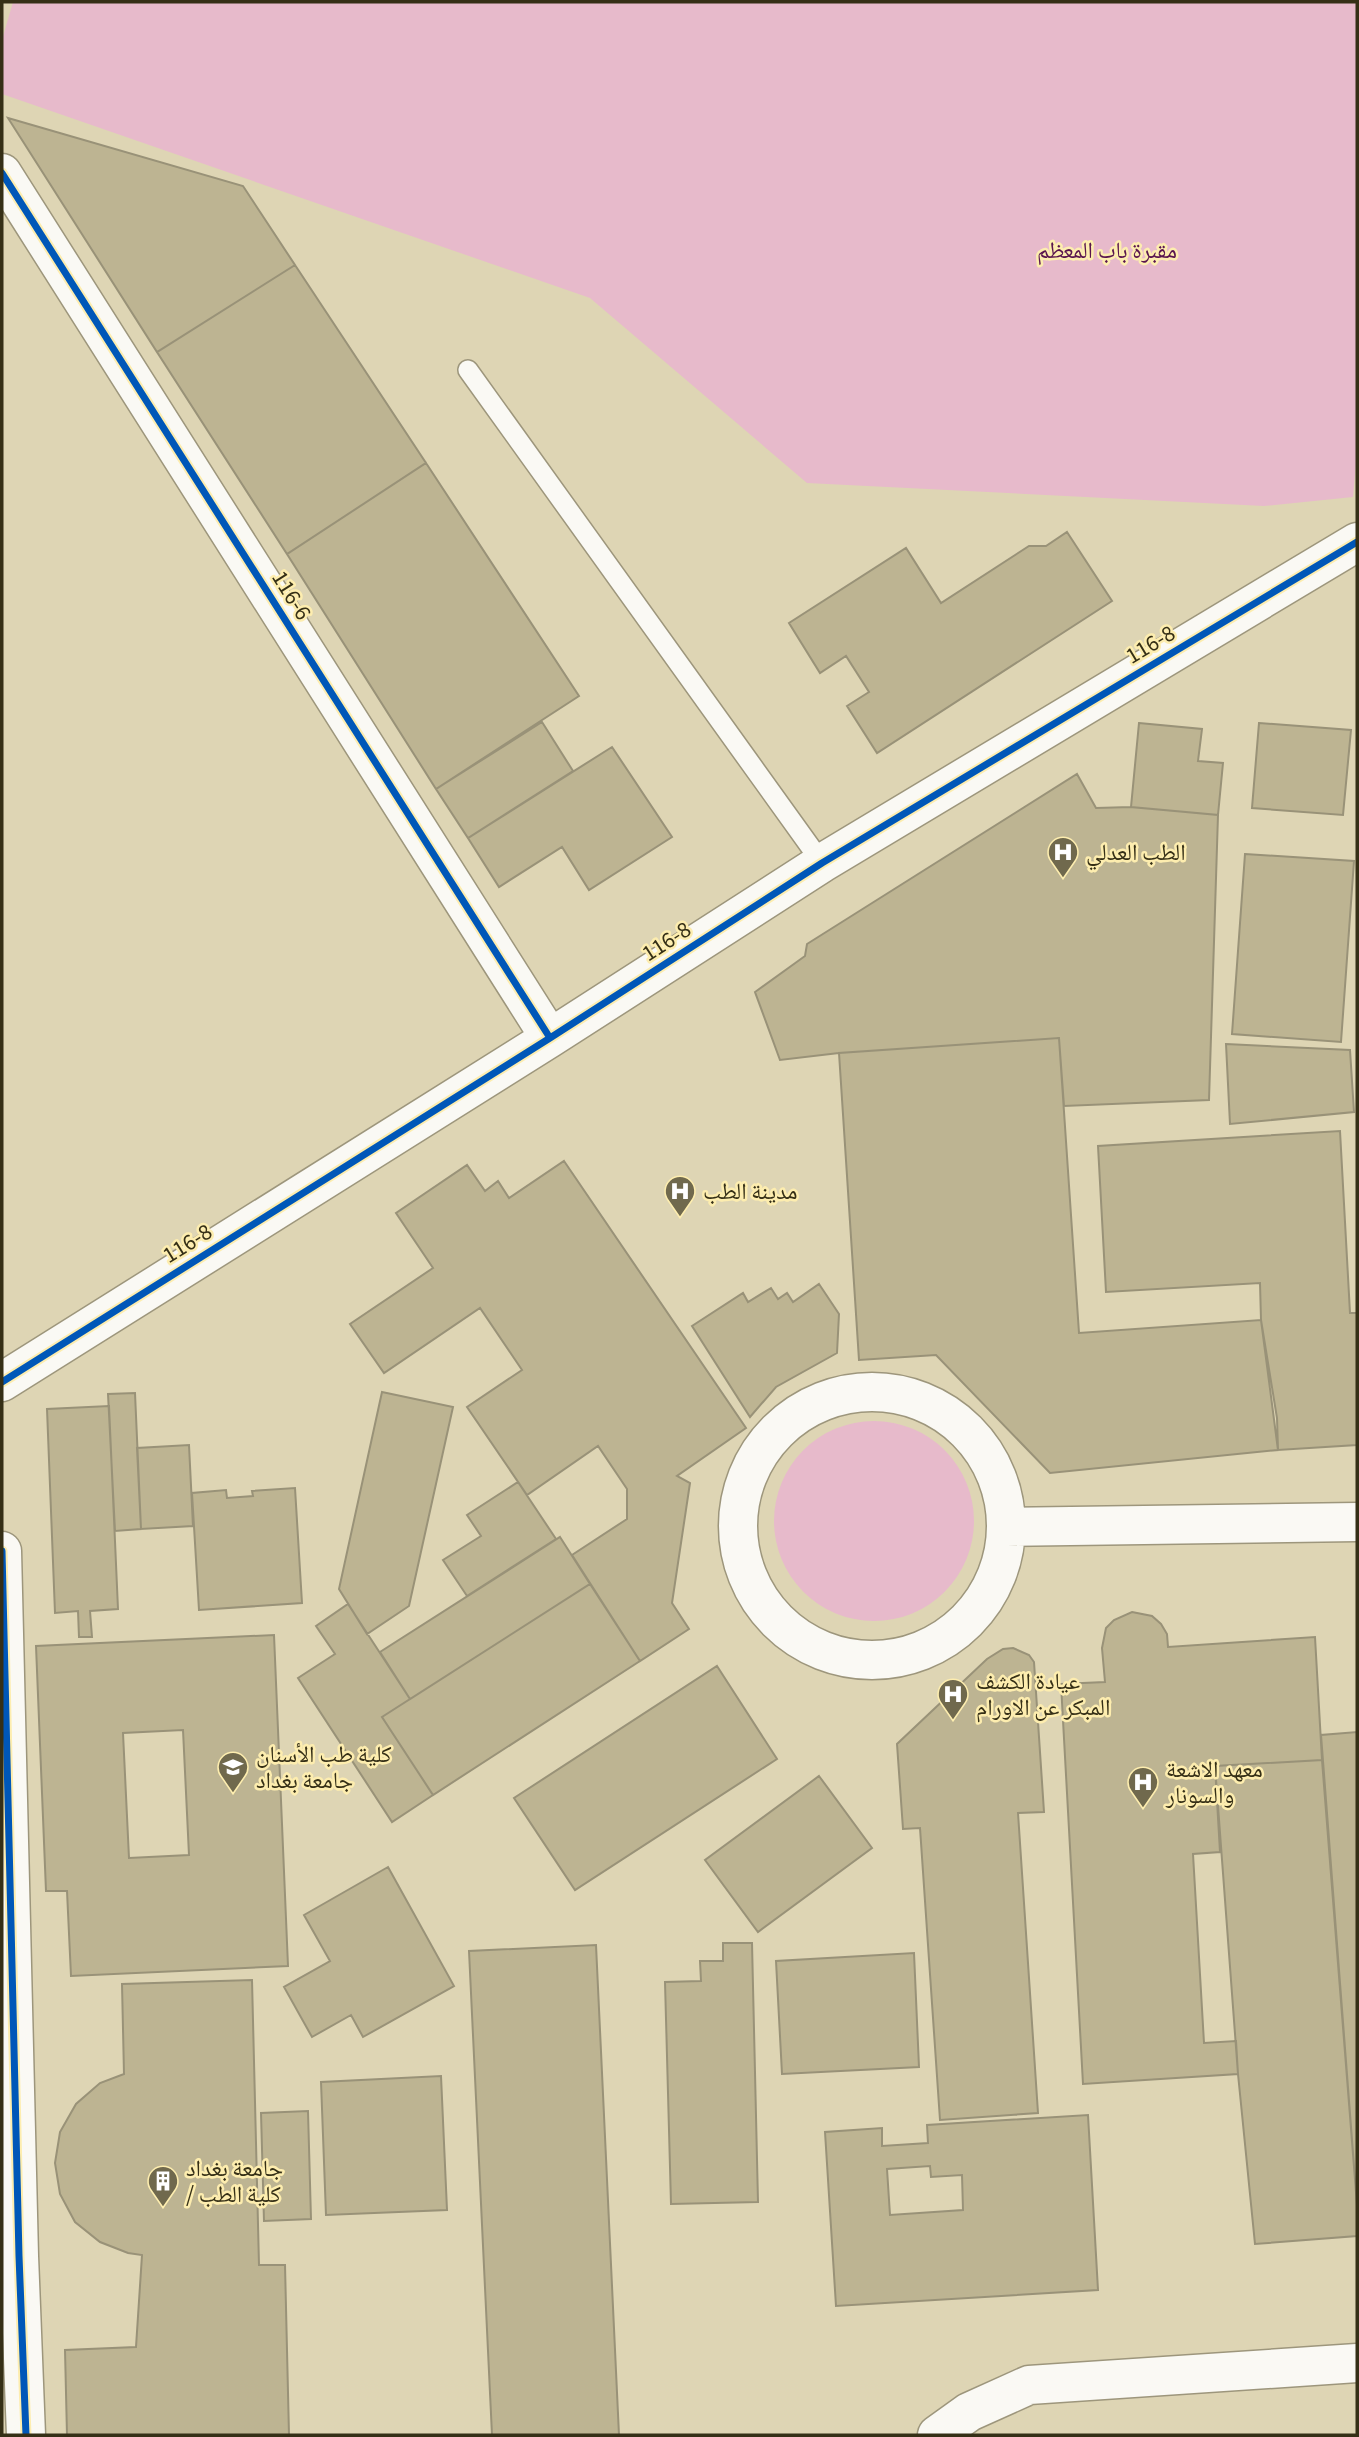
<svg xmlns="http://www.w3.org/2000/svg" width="1359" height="2437" viewBox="0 0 1359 2437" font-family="'Source Sans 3','Noto Naskh Arabic',sans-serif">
<rect width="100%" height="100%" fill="#ded5b4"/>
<path fill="#e7bacb" d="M13 2H1357V453L1353 497 1264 506 807 483 590 298 2 94V40Z
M774 1521a100 100 0 1 1 200 0a100 100 0 1 1-200 0Z"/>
<path fill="#bdb492" stroke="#999278" stroke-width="2" fill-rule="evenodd" d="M8 118 243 186 295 265 157 352Z
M295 265 426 463 287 554 157 352Z
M426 463 579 696 436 789 287 554Z
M1067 532 1112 601 877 753 847 706 869 692 846 656 820 673 789 623 906 548 941 603 1029 546H1046Z
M542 722 573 771 468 838 436 789Z
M1139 723 1202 729 1198 761 1223 763 1218 815 1131 807Z
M1259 723 1351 730 1343 815 1252 808Z
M612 747 672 837 589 890 562 847 499 887 468 838Z
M1077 774 1096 808 1131 807 1218 815 1209 1100 1064 1106 1059 1038 839 1053 780 1060 755 992 805 956 807 944Z
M1245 854 1354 861 1341 1042 1232 1034Z
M1059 1038 1079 1333 1261 1320 1278 1450 1050 1473 936 1355 859 1360 839 1053Z
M1226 1044 1350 1050 1354 1112 1230 1124Z
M1340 1131 1350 1313H1357V1445L1278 1450 1277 1418 1261 1320 1260 1283 1106 1292 1098 1146Z
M564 1161 746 1428 677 1476 690 1483 672 1603 689 1629 640 1661 572 1555 627 1519V1489L598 1446 527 1495 467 1407 522 1370 480 1308 384 1373 350 1324 433 1268 396 1213 467 1165 485 1191 498 1181 509 1198Z
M819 1284 839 1314 837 1353 776 1387 750 1417 692 1326 743 1293 748 1302 771 1288 778 1299 787 1293 793 1302Z
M382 1392 453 1407 409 1606 367 1634 339 1589Z
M135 1393 141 1529 115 1531 108 1394Z
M109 1406 118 1609 90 1611 92 1637H79L78 1611 55 1613 47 1409Z
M189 1445 193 1526 141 1529 137 1448Z
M518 1482 556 1539 467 1596 443 1560 481 1536 467 1515Z
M295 1488 302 1603 199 1610 192 1493 226 1490 227 1498 253 1496 252 1491Z
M560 1537 590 1584 410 1699 380 1652Z
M590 1584 640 1661 433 1795 382 1717Z
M348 1604 410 1699 382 1717 433 1795 392 1822 298 1678 335 1654 316 1626Z
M1132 1612 1152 1616 1161 1624 1167 1634 1168 1647 1315 1637 1322 1760 1215 1766 1220 1852 1193 1854 1204 2043 1236 2041 1238 2074 1083 2084 1061 1684 1105 1682 1102 1648 1106 1628 1114 1620Z
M274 1635 288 1966 71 1976 67 1891H46L36 1646ZM183 1730 189 1855 129 1858 123 1733Z
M1013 1648 1029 1655 1034 1662 1044 1812 1018 1813 1038 2113 940 2120 920 1828 903 1829 897 1744 987 1659 1003 1649Z
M717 1666 777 1759 575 1890 514 1798Z
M1357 1732V2205L1321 1735Z
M1322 1760 1357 2205V2236L1255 2244 1238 2074 1215 1766Z
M819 1776 872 1848 758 1932 705 1860Z
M388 1867 454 1986 363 2037 351 2015 312 2037 284 1987 330 1961 304 1915Z
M723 1943H752L758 2202 671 2204 665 1982 701 1981 700 1961H723Z
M596 1945 619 2435H492L469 1951Z
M914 1953 919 2067 782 2074 776 1961Z
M252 1980 259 2265H285L289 2435H67L65 2350 136 2347 142 2255 128 2253 100 2242 75 2222 60 2194 55 2163 60 2132 76 2104 100 2083 124 2074 122 1984Z
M441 2076 447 2210 326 2215 321 2082Z
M308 2111 311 2219 264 2221 261 2113Z
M1088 2115 1098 2290 836 2306 825 2132 882 2128V2146L928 2143 927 2125ZM930 2166 931 2177 962 2175 963 2210 890 2215 887 2169Z"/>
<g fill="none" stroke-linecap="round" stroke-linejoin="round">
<g stroke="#9d967c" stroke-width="22">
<path id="service" d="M468 370 822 863"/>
</g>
<g stroke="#9d967c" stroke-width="41">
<path id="minor" d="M2 173 550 1038
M2 1382 550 1038 822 863 1357 542
M738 1526a134 134 0 1 1 268 0a134 134 0 1 1-268 0Z
M1007 1527 1357 1522
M2 1551 19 2256 26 2435
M937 2435 969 2412 1029 2385 1357 2363"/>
</g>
<use href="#service" stroke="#faf9f4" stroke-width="19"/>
<use href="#minor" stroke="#faf9f4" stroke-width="38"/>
<g stroke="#fdedaf" stroke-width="11">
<path id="cycleway" d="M2 173 550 1038
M2 1382 550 1038 822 863 1357 542
M2 1551 19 2256 26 2435"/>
</g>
<use href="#cycleway" stroke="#0057b8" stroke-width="7"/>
</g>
<defs>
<g id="hospital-pin" transform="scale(1.575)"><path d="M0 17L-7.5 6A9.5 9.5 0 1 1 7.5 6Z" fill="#70694d" stroke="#fdedaf"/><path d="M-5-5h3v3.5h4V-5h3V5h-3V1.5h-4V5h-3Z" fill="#fff"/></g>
<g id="university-pin" transform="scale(1.575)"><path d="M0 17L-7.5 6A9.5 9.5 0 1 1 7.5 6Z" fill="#70694d" stroke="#fdedaf"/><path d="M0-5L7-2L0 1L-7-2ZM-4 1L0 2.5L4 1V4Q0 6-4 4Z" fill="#fff"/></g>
<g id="building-pin" transform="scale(1.575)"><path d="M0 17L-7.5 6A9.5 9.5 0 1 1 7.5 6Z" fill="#70694d" stroke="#fdedaf"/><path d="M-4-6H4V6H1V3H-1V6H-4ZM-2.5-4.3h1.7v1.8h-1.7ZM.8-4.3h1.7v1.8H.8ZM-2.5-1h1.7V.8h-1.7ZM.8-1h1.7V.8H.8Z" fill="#fff"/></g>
</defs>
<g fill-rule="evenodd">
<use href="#hospital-pin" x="1063" y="852"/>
<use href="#hospital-pin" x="680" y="1191"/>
<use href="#hospital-pin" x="953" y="1694"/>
<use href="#university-pin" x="233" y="1767"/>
<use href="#hospital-pin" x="1143" y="1782"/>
<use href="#building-pin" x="163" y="2181"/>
</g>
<g text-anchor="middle" stroke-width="5" stroke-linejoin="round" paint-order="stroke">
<g font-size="23" fill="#59144e" stroke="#fdedaf">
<text x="1107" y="258">مقبرة باب المعظم</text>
</g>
<g font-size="23" fill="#352f16" stroke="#fdedaf">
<text transform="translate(292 595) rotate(58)" y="8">116-6</text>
<text transform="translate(1150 644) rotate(-31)" y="8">116-8</text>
<text transform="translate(666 941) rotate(-33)" y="8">116-8</text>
<text transform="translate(187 1243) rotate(-32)" y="8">116-8</text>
</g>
<g font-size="23" fill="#352f16" stroke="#fdedaf" text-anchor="start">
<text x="1086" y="860">الطب العدلي</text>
<text x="703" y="1199">مدينة الطب</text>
<text x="976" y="1689">عيادة الكشف<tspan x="976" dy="26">المبكر عن الاورام</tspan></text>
<text x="256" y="1762">كلية طب الأسنان<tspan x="256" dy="26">جامعة بغداد</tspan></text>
<text x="1166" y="1777">معهد الاشعة<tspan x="1166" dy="26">والسونار</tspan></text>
<text x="186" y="2176">جامعة بغداد<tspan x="186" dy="26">/ كلية الطب</tspan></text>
</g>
</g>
<rect width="1359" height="2437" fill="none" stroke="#352f16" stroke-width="7"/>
</svg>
